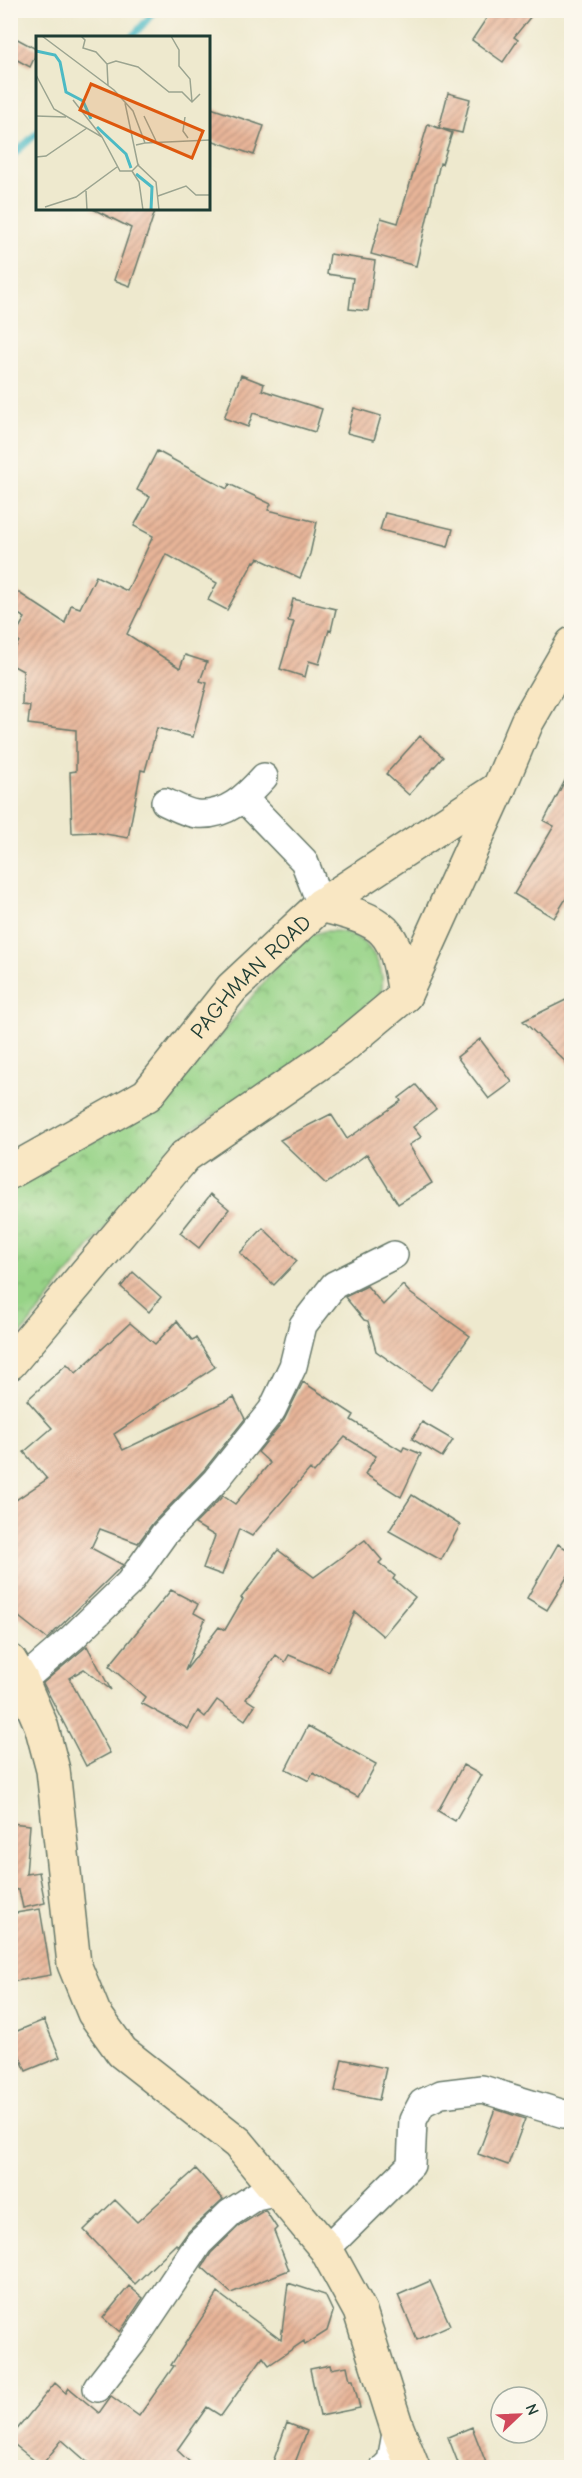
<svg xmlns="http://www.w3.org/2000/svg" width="582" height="2478" viewBox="0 0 582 2478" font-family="'Comic Neue',sans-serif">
<defs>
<pattern id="park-crowns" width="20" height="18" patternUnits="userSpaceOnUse" patternTransform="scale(1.5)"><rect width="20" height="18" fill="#97d387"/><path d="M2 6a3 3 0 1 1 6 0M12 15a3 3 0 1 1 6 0" fill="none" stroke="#7bac6f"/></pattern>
<pattern id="building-hatch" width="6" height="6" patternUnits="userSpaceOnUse" patternTransform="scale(1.5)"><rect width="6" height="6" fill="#e8b599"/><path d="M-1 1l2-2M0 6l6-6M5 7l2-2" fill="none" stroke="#bb947e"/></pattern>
</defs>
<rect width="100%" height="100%" fill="#fbf7ec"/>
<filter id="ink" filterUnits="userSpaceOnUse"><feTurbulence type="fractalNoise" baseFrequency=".0167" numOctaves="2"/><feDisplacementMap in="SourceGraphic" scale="12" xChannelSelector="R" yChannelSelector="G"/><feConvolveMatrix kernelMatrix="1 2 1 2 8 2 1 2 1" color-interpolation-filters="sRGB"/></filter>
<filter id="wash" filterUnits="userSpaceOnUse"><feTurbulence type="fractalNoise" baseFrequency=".008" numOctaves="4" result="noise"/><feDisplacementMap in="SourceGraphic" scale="24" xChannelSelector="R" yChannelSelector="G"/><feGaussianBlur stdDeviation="1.35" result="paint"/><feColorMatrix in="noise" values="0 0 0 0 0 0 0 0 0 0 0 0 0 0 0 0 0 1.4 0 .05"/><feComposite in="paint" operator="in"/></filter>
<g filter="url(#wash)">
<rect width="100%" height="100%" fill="#eee9ce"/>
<path fill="url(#park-crowns)" stroke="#5b885e" stroke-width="1.5" d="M325 931C330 931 337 931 343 932 371 939 390 972 379 1000 365 1034 227 1104 190 1131 175 1142 163 1161 150 1174 101 1229 57 1289 11 1347V1182L170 1096 294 946 308 936Z"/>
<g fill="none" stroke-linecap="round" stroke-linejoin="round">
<path stroke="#4cbac4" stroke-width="7" d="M131 38 156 10
M10 158 38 132"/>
</g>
<g id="blocks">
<path fill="url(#building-hatch)" d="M492 10H536L514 37 518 40 503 62 472 40Z
M10 35 38 50 30 67 10 56Z
M448 93 470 99 462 133 439 128Z
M208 107 264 126 254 155 208 139Z
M428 124 452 133 442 164 440 163 416 266 371 254 381 218 398 223Z
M91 208H156L130 286 114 280 131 228Z
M330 254 375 261 368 311 349 309 353 278 327 274Z
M241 375 264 384 262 390 322 409 315 432 253 413 248 427 224 418Z
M354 408 381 416 374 440 347 433Z
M157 451 227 489 229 484 271 504 268 510 317 522 310 554 300 578 258 558 255 562 254 561 227 610 208 600 217 583 166 554 127 634 180 668 185 655 207 662 200 681 207 683 193 737 157 728 145 771 141 770 128 838 94 832 72 833 70 772 76 771V730L28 724 30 706 22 705 23 671 10 664V657L19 641 13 638 25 618 10 609V587L65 623 71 605 80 608 96 576 127 591 153 536 134 526 150 497 137 490Z
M385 513 453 529 448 547 380 530Z
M293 599 336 609 331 631 329 630 319 664 309 661 305 677 280 669 294 622 288 621Z
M420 736 443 757 409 795 386 774Z
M572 767V889L554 918 514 894 554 826 544 821Z
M572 997V1068L523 1021Z
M480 1039 512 1082 489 1099 457 1057Z
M416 1085 436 1109 413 1127 421 1137 409 1145 432 1183 398 1204 367 1154 326 1184 280 1140 331 1114 347 1139 401 1101 399 1098Z
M211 1194 229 1209 199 1248 180 1233Z
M263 1228 297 1261 274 1285 240 1253Z
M133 1272 161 1297 149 1312 121 1287Z
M403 1285 410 1293 470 1336 431 1390 376 1351 368 1321 364 1320 345 1297 367 1286 383 1305Z
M177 1321 192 1340 196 1338 215 1367 114 1434 123 1450 234 1397 245 1419 204 1470 153 1523 138 1543 100 1529 91 1548 123 1565 47 1639 10 1610V1504L47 1479 24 1452 52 1428 27 1400 67 1364 76 1373 130 1323 155 1344Z
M303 1382 354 1415 351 1420 402 1451 404 1447 421 1454 401 1497 365 1474 376 1456 345 1437 314 1473 310 1469 252 1536 239 1529 222 1575 203 1568 215 1536 195 1524 223 1496 235 1504 270 1463 258 1452 284 1420Z
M422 1422 453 1440 442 1457 412 1439Z
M412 1495 460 1525 441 1560 389 1531Z
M365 1540 382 1560 379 1563 395 1576 393 1579 415 1597 383 1636 355 1612 329 1672 289 1655 285 1662 276 1655 246 1699 255 1705 245 1720 217 1700 205 1717 198 1711 188 1729 141 1703 145 1697 109 1666 171 1590 198 1604 194 1613 205 1619 185 1671 219 1627 225 1630 243 1599 241 1598 278 1550 314 1577Z
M558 1544 572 1552V1569L547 1610 527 1598Z
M87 1646 111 1690 84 1669 69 1678 110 1753 86 1766 43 1683Z
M308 1726 376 1764 358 1797 313 1773 309 1781 286 1769Z
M463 1765 481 1775 455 1821 438 1811Z
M10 1823 30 1825 26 1874 39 1872 45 1903 23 1908 19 1890 10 1889Z
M40 1909 51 1975 10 1982V1914Z
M44 2020 60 2057 26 2071 10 2034Z
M342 2059 386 2068 379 2100 335 2091Z
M495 2109 525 2119 508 2165 478 2154Z
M196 2169 223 2199 188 2232 178 2246 176 2244 135 2284 84 2230 115 2200 137 2222Z
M265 2210 277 2228 274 2231 289 2270 231 2293 202 2267 211 2253 240 2225Z
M430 2281 450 2325 417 2340 398 2295Z
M288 2283 325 2295 333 2312 327 2331 305 2345 304 2341 269 2365 263 2357 221 2416 207 2407 177 2450 196 2468H94L62 2440 41 2466 10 2441V2438L55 2383 66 2393 69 2388 99 2413 111 2396 139 2416 174 2366 171 2365 218 2293 281 2340Z
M129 2286 143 2298 120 2332 103 2318Z
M330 2365 331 2369 347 2366 350 2380H353L360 2408 320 2416 310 2369Z
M287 2423 307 2431 293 2468 273 2462Z
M472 2427 488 2468H460L448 2437Z"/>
</g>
</g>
<g filter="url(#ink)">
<use href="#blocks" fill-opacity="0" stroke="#67796a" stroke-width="1.5"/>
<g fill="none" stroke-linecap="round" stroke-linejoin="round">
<g stroke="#67796a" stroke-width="30">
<path id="street" d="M244 799 304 861 321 905
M165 802C174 806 186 813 196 814 226 817 246 797 264 777
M22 1681 72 1638 129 1583 164 1534 216 1480 272 1410 293 1366 303 1325 334 1285 394 1255
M326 2249 411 2165 413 2120 422 2103 441 2094 482 2089 564 2114 572 2113
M97 2388 132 2343 199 2243 230 2213 256 2196 279 2191
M384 2468 391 2461 397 2428"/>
</g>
<g stroke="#67796a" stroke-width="36">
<g id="secondary">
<path d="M321 905C386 922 395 927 405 995"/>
<path id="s1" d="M10 1172 147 1095 232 988 321 905 499 788"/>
<path d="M10 1363 185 1156 339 1050 405 995 499 788 527 722 572 644"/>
<path d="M10 1661 22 1681 41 1725 53 1770 74 1964 94 2013 122 2052 238 2143 326 2249 360 2311 397 2428 413 2468"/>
</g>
</g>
<use href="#street" stroke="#fff" stroke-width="27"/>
<use href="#secondary" stroke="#f9e7c3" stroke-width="33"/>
</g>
</g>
<g text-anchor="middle" stroke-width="6" stroke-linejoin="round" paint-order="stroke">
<g font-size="22" fill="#1f3d34" stroke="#fbf7ec">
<text dy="8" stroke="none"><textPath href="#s1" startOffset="315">PAGHMAN ROAD</textPath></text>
</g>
</g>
<g transform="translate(36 36)">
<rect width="174" height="174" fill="#eee9ce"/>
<path fill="none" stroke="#4cbac4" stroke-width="3" d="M0 15 19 19 24 26 30 56 47 65 55 83M61 91 90 118 95 132M100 138 116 151 115 174"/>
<path fill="none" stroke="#9ba490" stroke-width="1.5" d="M6 0 78 54 97 75 109 107 100 109M45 0 49 4 47 12 60 16 71 28M135 0 143 14V30L154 43 156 66M0 39 18 73 66 101 84 135H96M72 49 71 28 80 25 102 31 133 56H146L156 66 164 58M37 64 66 101M89 67 102 129 120 146 123 174M0 80 30 81M108 80 120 105M149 81 147 95 152 102M109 107 174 104M0 121 10 120 51 92M103 128 96 135 103 146 107 174M50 155 51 174M122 160 150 150 160 159H174M9 171 40 161 81 131"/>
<path fill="#de580e" fill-opacity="0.15" stroke="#de580e" stroke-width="3" d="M55 48 167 95 156 122 44 74Z"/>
<rect width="174" height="174" fill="none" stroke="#1f3d34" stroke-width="3"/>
</g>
<rect width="582" height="2478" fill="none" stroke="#fbf7ec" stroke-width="36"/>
<g transform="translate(519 2415) rotate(67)"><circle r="28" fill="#fbf7ec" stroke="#a3ada2" stroke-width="1.5"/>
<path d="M0-4.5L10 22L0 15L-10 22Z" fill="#d1495b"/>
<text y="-9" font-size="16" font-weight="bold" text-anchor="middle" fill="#1f3d34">N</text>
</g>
</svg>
